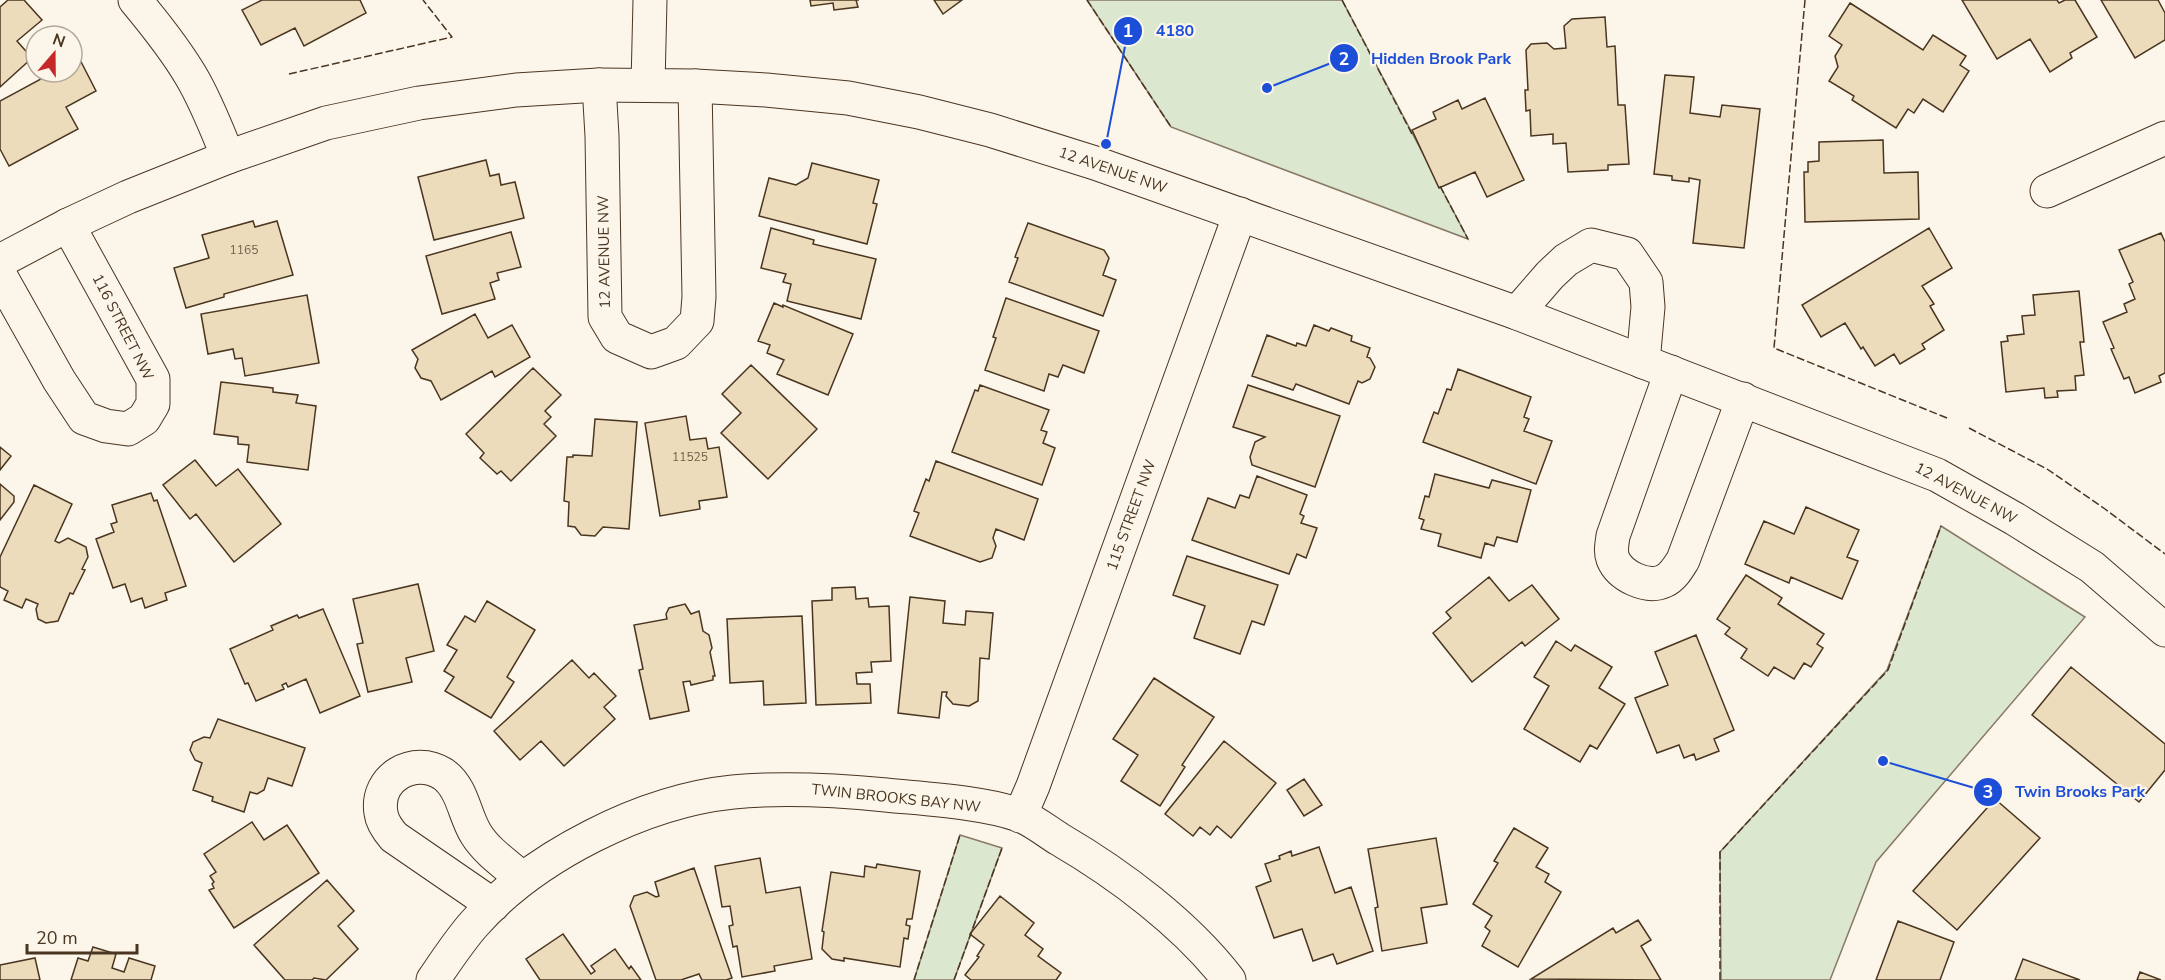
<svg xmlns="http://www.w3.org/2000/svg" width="2165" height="980" viewBox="0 0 2165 980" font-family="'Nunito Sans',sans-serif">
<rect width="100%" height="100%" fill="#fbf6e9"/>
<path fill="#dce7d0" stroke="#887966" stroke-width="1.5" d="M1087 0H1342L1468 239 1171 127Z
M1941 526 2085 617 1876 862 1830 980H1721L1720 852 1887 670Z
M960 835 1002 848 954 980H914Z"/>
<path fill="#ecdcbc" stroke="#4a3520" stroke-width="1.5" d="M8 0H24L42 20 17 41 32 58 0 87V7Z
M262 0H360L366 13 304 46 295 28 261 45 242 10Z
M810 0H859H856L858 7 834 10 833 3 811 6Z
M934 0H962L943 14Z
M1962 0H2057L2059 3 2065 0H2075L2097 37 2070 53 2072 58 2050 72 2030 39 1997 59Z
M2101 0H2158L2165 13V40L2135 58Z
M1850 3 1923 50 1933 35 1966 56 1960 65 1969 71 1943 112 1923 99 1914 113 1908 109 1896 128 1852 100 1854 96 1829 81 1838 67 1835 56 1842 45 1829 36Z
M1605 17 1607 47 1615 46 1618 105H1625L1629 164 1608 165V170L1568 172 1566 143 1553 144V134L1531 136 1530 110 1526 111 1525 90H1528L1526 50 1531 44 1547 43 1554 49 1566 48 1564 26 1572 19Z
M76 52 96 91 66 107 78 129 9 166 0 149V101L41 79 38 73 39 72H72V54Z
M1665 75 1694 77 1690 113 1720 117 1722 105 1760 109 1744 248 1693 243 1700 180 1689 178V182L1672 180V176L1654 174Z
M1485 98 1524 180 1487 197 1475 172 1439 188 1412 130 1436 119 1433 112 1458 100 1462 109Z
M1883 140 1884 173 1918 172 1919 219 1805 222 1804 172H1808V162L1819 161V142Z
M486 160 490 176 499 174 501 185 515 182 524 218 434 240 418 177Z
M812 163 879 180 873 203 877 204 867 244 759 216 769 178 796 185 808 178Z
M253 221 255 227 277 221 293 275 224 294V297L186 308 174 268 209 258 202 235Z
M1028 223 1104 250 1109 258 1103 275 1116 280 1103 316 1009 282 1018 258 1015 257Z
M771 228 814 240 813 244 876 259 861 319 787 301 791 284 783 282 786 274 761 268Z
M1929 228 1952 268 1922 286 1934 304 1930 306 1944 330 1922 344 1925 349 1900 364 1894 354 1875 366 1863 347 1861 349 1845 323 1821 337 1802 305Z
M511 232 521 267 497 273 499 280 490 283 495 299 442 314 426 256Z
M2161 233 2165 242V373L2159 376 2161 382 2135 393 2129 377 2124 379 2111 349 2114 348 2103 322 2127 312 2124 304 2135 299 2129 284 2133 282 2119 250Z
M2079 291 2084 342H2080L2084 375 2075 376 2076 390 2057 391 2058 397 2045 398 2044 388 2006 392 2001 342 2008 341 2007 336 2024 334 2022 316 2035 315 2033 295Z
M307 295 319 363 245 376 242 358 235 359 233 349 208 354 201 314Z
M1006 298 1099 331 1084 373 1063 365 1058 377 1049 374 1044 391 985 370 996 338 993 337Z
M774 303 783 307V305L853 334 828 395 777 374 784 360 767 353 770 345 758 341Z
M475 314 488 338 512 325 530 357 495 377 492 371 441 400 431 381 421 378 415 368 418 359 412 350Z
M1314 325 1329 331 1331 328 1352 336 1351 341 1370 348 1367 357 1370 358 1375 367 1370 379 1362 383 1358 381 1349 404 1296 384 1293 390 1252 376 1267 335 1296 346 1297 343 1306 346Z
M751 365 817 429 768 479 721 433 741 413 722 394Z
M533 368 561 395 545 411 551 417 544 424 556 436 511 481 501 471 497 474 480 458 484 453 466 434Z
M1458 369 1531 397 1524 417 1529 419 1524 431 1552 441 1536 484 1423 442 1434 412 1438 414 1447 389 1451 390Z
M221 382 273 388V392L298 395 296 403 316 406 308 470 247 462 249 445 238 444V437L214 434Z
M980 385 1049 410 1041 430 1047 432 1043 443 1055 448 1042 485 952 452 975 390 978 391Z
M1248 385 1340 416 1315 487 1252 465 1250 457 1255 442 1265 437 1233 427Z
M686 416 690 440 706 438 708 449 719 447 727 497 699 501 700 509 660 516 645 423Z
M595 419 637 422 629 529 603 527 595 536 581 535 575 527 568 526 569 502 564 501 567 457H573V455L592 456Z
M0 447 11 456 0 470Z
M195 460 216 486 238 469 281 524 234 562 196 514 190 519 163 485Z
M936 461 1038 499 1024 540 996 529 993 538 996 546 992 558 980 562 910 536 919 513 914 511 926 479 929 481Z
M1435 474 1489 488 1492 480 1531 490 1517 542 1497 537 1494 546 1485 543 1481 558 1438 546 1441 534 1421 529 1424 520 1419 518 1425 496 1429 497Z
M1257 476 1307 495 1300 514 1304 516 1301 523 1317 528 1306 558 1297 554 1289 574 1192 540 1208 498 1235 508 1240 495 1249 498Z
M0 484 14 496V502L0 520Z
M34 485 72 504 55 541 59 543 68 538 86 547 88 557 82 569 85 570 73 594 70 593 58 621 46 623 38 619 36 609 38 604 26 599 22 608 4 600 8 591 0 587V557Z
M151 493 154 501 157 500 186 586 165 593 167 600 145 608 142 598 131 602 125 584 113 588 96 539 114 532 111 524 117 522 112 505Z
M1806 507 1859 530 1847 557 1858 561 1842 599 1791 577 1789 583 1745 564 1764 521 1794 534Z
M1187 556 1278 585 1264 625 1252 621 1240 654 1194 638 1205 606 1173 595Z
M1746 575 1782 598 1778 604 1824 634 1817 644 1823 648 1811 667 1804 663 1794 679 1774 667 1768 676 1741 658 1747 649 1725 634 1730 628 1717 619Z
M1489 577 1509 601 1532 585 1559 619 1525 646 1522 642 1472 682 1433 633 1451 618 1446 612Z
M418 584 434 651 406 658 412 682 368 692 357 644 363 643 353 599Z
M855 587 856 599 868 598 869 607 889 606 891 661 871 662 872 672 856 673 857 684H870L871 703 816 705 812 601 832 600V588Z
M910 597 945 601 943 623 965 625 966 611 993 613 989 659 980 658 978 701 969 706 953 704 946 696 947 692H942L939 718 898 713Z
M487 601 535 630 507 677 514 682 491 718 445 691 454 677 444 671 457 650 447 645 465 616 475 622Z
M685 604 691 614 699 611 703 631 709 635 712 648 710 652 715 676H713V680L691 685 690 681 683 682 689 711 650 719 639 670 643 669 634 625 667 619 666 614 669 608Z
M323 609 360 696 320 713 306 679 288 687 286 683 282 685 284 689 256 701 248 683 245 684 230 649 273 630 271 626 297 615 299 618Z
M802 616 806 703 764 705 763 681 730 683 727 619Z
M1696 635 1734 730 1714 739 1719 751 1696 760 1694 754 1684 758 1679 745 1657 753 1635 698 1668 685 1655 652Z
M1556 641 1571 651 1575 645 1612 667 1599 688 1625 704 1597 749 1590 745 1580 762 1524 729 1549 686 1534 677Z
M572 660 589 678 594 673 616 696 604 707 615 719 564 766 541 741 520 760 494 731Z
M2071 667 2165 744V770L2139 802 2032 715Z
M1154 678 1214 717 1182 765 1185 767 1160 806 1121 781 1138 755 1113 739Z
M218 719 305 748 292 786 268 778 264 790 257 794 250 792 244 812 212 801 213 797 193 790 202 763 195 760 190 750 193 742 204 737 210 738Z
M1224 741 1276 783 1231 838 1217 826 1210 835 1200 827 1193 836 1165 814Z
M1304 779 1322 805 1304 816 1287 790Z
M1995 799 2040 838 1957 930 1913 891Z
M252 822 264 840 287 825 319 873 234 928 209 890 214 888 212 884 214 882 210 876 216 872 204 854Z
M1514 828 1548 848 1536 867 1549 874 1545 882 1561 892 1518 967 1482 946 1490 931 1485 927 1492 916 1473 904 1498 863 1494 861Z
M1436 838 1447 904 1421 908 1427 943 1382 951 1375 908 1378 907 1368 849Z
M1319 847 1335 893 1351 887 1373 951 1337 964 1333 954 1313 961 1302 929 1274 938 1256 887 1271 881 1265 864 1280 859 1279 856 1291 851 1292 856Z
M760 858 766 893 800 887 812 959 774 966 775 971 742 977 737 946 733 947 729 926 733 925 730 906 722 907 715 866Z
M877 864 920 871 912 919H907L906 925 910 926 908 939 904 938 900 967 844 958V961L832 959 822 949 824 932 822 931 831 872 864 877 865 866 876 868Z
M694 868 732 978 726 980H702L699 974 681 980H656L630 906 634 896 647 892 656 897 659 896 655 882Z
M327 880 354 911 338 926 358 949 326 980 314 978 312 980H285L254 945Z
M1000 896 1034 923 1025 935 1043 949 1038 956 1061 973 1056 980H971L965 975 979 957 977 956 984 945 970 934Z
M1638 920 1651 940 1641 946 1661 980 1531 979 1613 928 1616 933Z
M1898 921 1954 942 1940 980H1876Z
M563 934 591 974 595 971 591 966 615 949 629 969 631 966 641 980H540L526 959Z
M93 947 116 954 112 968 124 972 129 958 155 966 151 980H71L78 958 88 961Z
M35 958 40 980H0V965Z
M2023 959 2080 980H2015Z
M2140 972 2161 980H2137Z"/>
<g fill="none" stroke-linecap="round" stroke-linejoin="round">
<g stroke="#4a3520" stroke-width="35">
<path id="street" d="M135 0C155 24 175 49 191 76 206 101 217 130 228 157
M599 85 602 136 605 317 617 337 651 352 676 343 697 321 699 297 695 86
M2047 191 2165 138
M0 275 59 380 84 418 106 426 128 429 144 419 153 404V379L68 225
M1517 313 1550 275 1566 260 1591 245 1627 254 1646 282 1648 307 1643 362
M1671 372 1613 536C1612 544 1610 551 1613 559 1620 576 1647 589 1664 581 1673 577 1678 568 1683 560L1743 399
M1020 816 1033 786 1240 214
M493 905 394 837C388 830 382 822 381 813 375 778 414 755 443 774 463 788 464 815 476 834 487 852 507 865 523 879
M433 980C446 961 459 941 474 924 534 856 644 801 733 792 785 787 835 790 886 795 925 799 983 802 1019 815 1033 820 1046 831 1059 839 1119 874 1186 924 1229 980"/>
</g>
<g stroke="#4a3520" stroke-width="35">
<path id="secondary" d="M648 85 650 0
M0 261 68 225 128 197 228 157 326 123 419 103 516 90 599 85 695 86 766 90 848 98 919 112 990 130 1095 163 1517 313 1937 475 2015 519 2092 567 2165 630"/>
</g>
<use href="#street" stroke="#fbf6e9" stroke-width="33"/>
<use href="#secondary" stroke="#fbf6e9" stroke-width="33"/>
<path stroke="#4a3520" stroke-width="1.5" stroke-dasharray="8 3" stroke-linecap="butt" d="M1087 0 1171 127
M1342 0 1413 136
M1805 0 1774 348 1947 418
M289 74 452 37 423 0
M1440 186 1468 239
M1969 428 2047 469 2105 509 2165 554
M914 980 960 835
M954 980 1002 848
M1720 980V852L1888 670 1941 526"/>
</g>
<g text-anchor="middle" stroke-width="4.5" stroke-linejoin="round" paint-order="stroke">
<g font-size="12" fill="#725f47">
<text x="244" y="254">1165</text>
<text x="690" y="461">11525</text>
</g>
<g font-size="15" fill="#4a3520" stroke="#fbf6e9">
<text transform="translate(1113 170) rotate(19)" y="5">12 AVENUE NW</text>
<text transform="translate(604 252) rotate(-91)" y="5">12 AVENUE NW</text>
<text transform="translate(123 327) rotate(63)" y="5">116 STREET NW</text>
<text transform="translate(1966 493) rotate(28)" y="5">12 AVENUE NW</text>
<text transform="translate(1131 515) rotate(-70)" y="5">115 STREET NW</text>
<text transform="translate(896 798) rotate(6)" y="5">TWIN BROOKS BAY NW</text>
</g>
</g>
<path fill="none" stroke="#1d4ed8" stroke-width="2" d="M1106 144L1128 31M1267 88L1344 58M1883 761L1988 792"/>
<g fill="#1d4ed8" stroke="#fbf6e9" stroke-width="2">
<circle cx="1106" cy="144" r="6"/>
<circle cx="1267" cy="88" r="6"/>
<circle cx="1883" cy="761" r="6"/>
<circle cx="1128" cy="31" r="15"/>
<circle cx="1344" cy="58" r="15"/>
<circle cx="1988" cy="792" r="15"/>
</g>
<g font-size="18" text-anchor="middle" font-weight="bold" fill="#fff">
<text x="1128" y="37">1</text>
<text x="1344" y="65">2</text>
<text x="1988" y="798">3</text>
</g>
<g font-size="16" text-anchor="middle" font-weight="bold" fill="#1d4ed8" stroke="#fbf6e9" stroke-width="4.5" stroke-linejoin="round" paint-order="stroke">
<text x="1175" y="36">4180</text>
<text x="1441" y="64">Hidden Brook Park</text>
<text x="2080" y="797">Twin Brooks Park</text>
</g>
<g transform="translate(54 54) rotate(20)"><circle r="28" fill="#fbf6e9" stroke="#b4a999" stroke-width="1.5"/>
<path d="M0-4.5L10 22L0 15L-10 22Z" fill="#c62828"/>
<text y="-9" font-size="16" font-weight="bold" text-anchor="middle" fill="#4a3520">N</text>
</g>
<path d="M27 944v9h110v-9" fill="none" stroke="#4a3520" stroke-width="3"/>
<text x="36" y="944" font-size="18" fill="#4a3520" stroke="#fbf6e9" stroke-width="4.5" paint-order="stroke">20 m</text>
</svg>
